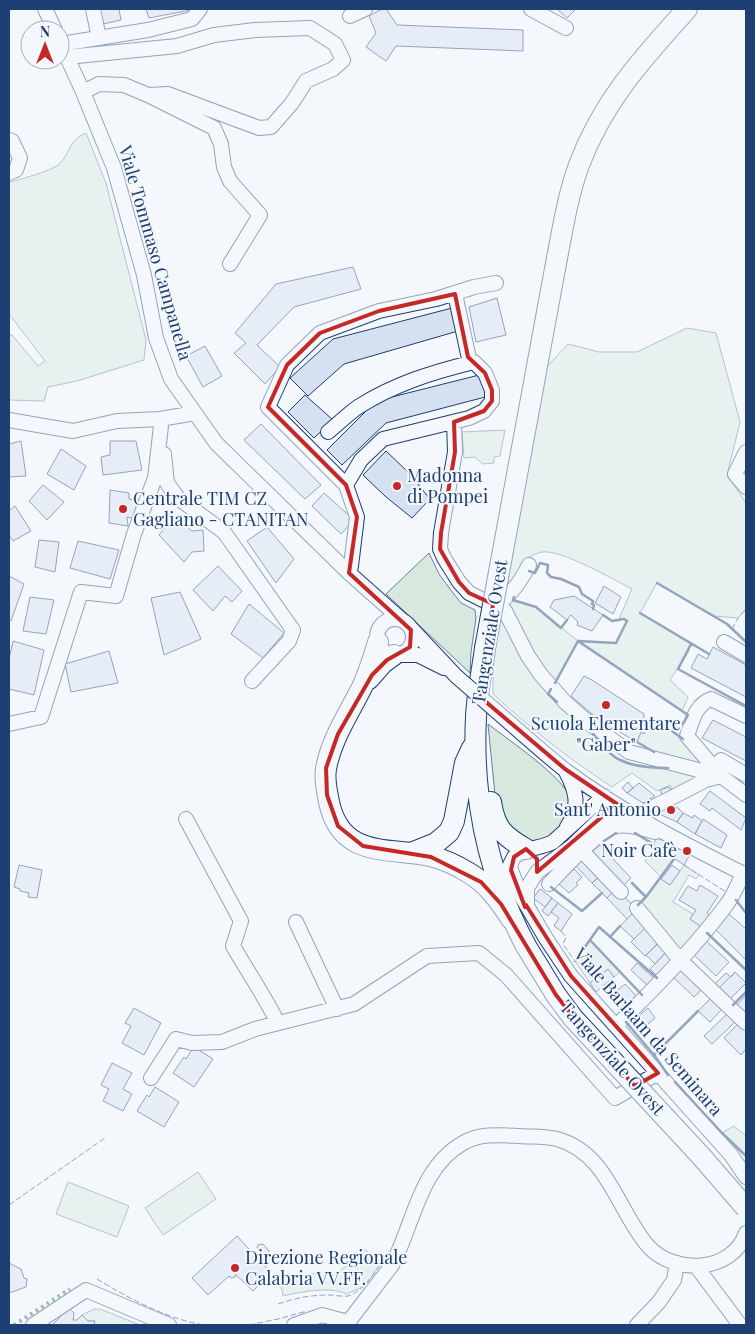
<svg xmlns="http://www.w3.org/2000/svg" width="755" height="1334" viewBox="0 0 755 1334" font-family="'Playfair Display',serif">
<rect width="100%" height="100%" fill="#f4f7fb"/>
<path fill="#d7e8df" stroke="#687fa3" d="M86 133 106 183 146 340 144 360 77 381 48 387 44 401 9 400V335H12L38 366 45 361 9 314V182C19 180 50 171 58 165 70 155 68 140 86 133Z
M687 328 716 333 740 422 727 475 746 503V609L738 618 714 616 657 583 640 613 691 644 688 653 670 680 688 697 682 711 578 642 548 694 592 733 613 756 633 764 648 767 674 769 699 777 673 792 670 785 657 791 632 773 612 787C569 759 531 729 493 694V669L501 606 510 599 536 607 578 641 616 643 627 621 624 619H619L632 589C614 580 561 549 542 552 536 553 530 557 525 559 522 573 513 585 501 591L542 372 568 344 599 352H637Z
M505 430 500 456 494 457V463L483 464 475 457 464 458 462 432Z
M429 553 439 574 450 589 461 603 475 610 476 618 471 652 470 673 386 594Z
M655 720 684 740 700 761 698 763 653 752 637 742 641 732 644 733 650 722Z
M488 724C507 739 564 777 570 798 572 808 569 816 564 824 556 836 543 841 528 841L497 815Z
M658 848 674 859 661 877 645 861Z
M684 865 699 875 696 879 689 875 673 902 693 914 690 919 703 928 680 953 637 906 660 878 670 885Z
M590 940 620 972 614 977 607 970 590 983 575 961Z
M734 1126 746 1136V1157L722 1133Z
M198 1172 216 1199 163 1235 145 1208Z
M68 1182 129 1206 117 1237 56 1214Z
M361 1248 383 1260 365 1286 346 1294C331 1286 299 1292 283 1296L280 1281 288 1274 294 1276C329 1269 338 1284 361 1248Z
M94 1309H100L140 1325H94V1321H88L82 1315Z"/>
<path fill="#d5e0f0" stroke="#1d3f73" d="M100 9H119L121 20 103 24Z
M146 9H192L191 10 149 18Z
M382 9H386L397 25 523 30V51L396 46 386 61 366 47 376 33 369 16Z
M557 9H576L567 18Z
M353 267 361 289 294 307 257 345 280 367 265 384 234 353 246 343 235 333 276 284Z
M497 298 506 335 476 342 469 307Z
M452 308 458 331 344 364 308 396 290 378 333 339Z
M205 346 222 376 203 387 186 356Z
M483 374 489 396 386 423 342 465 327 450 376 401Z
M305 395 333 420 314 438 288 412Z
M261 424 321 485 305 499 244 440Z
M21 441 26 476 9 477V444Z
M110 441H136L142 470 103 475 101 457 110 455Z
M61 449 86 466 74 490 47 474Z
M386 451 410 474 430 499 412 518 385 496 363 475Z
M43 485 64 502 47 520 29 501Z
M110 490 129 493V499L138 501 137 519 127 517 128 526 109 523Z
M324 493 354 520 341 534 312 506Z
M15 506 31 531 13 541 9 535V511Z
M173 515 192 531 203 530 204 551 192 552 184 562 159 535 166 526 164 518Z
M267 527 294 559 276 583 247 541Z
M39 540 59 542 55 572 35 567Z
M78 541 119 550 110 579 70 568Z
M218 566 242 591 232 602 225 596 213 611 193 590Z
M9 576 24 584 11 621 9 619Z
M604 586 621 597 613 614 595 603Z
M180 592 201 639 164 655 151 598Z
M574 596 603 615 592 631 577 625 578 622 571 615 567 620 550 607 554 600Z
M30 597 54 600 46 634 23 631Z
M249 604 284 633 263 658 231 634Z
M13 641 44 650 34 695 9 689V659Z
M713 647 746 665V697L691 668 698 654 707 659Z
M109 651 118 683 71 692 65 664Z
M584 676 592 680 644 714V719L650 722 644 734 641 732 637 742 599 720 571 696Z
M713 720 746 737V761L702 738Z
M628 782 633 788 627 793 622 788Z
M639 783 655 796 643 803 627 793Z
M669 787 673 794 663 797 660 790Z
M710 791 746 818 741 830 712 808 710 811 700 804Z
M665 802 678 808 683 813 677 822 659 814Z
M683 813 693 818 694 815 702 821 695 834 677 822Z
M703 819 727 835 721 848 695 834Z
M657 838 692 851 684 865 653 844Z
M600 845 631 878 622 887 590 853Z
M585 857 602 874 592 883 575 865Z
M19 865 42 870 37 898 28 897 29 893 20 891V889L14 887Z
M672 865 680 871 670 885 661 879Z
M574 869 582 877 576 883 578 885 569 893 559 884Z
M602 874 616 889 607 898 592 883Z
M700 885 718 896 707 913 709 915 703 928 690 919 696 910 679 900 688 886 697 891Z
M540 889 552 898 545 907 533 898Z
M616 889 637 909 627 919 607 898Z
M552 898 558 903 548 916 542 911Z
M558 903 572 914 561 931 554 926 559 918 551 912Z
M634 912 649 924 634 939 620 926Z
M729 914 746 929V960L715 929Z
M648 925 662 940 645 956 631 942Z
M705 940 729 962 716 976 694 955 699 950 697 948Z
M659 942 668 950 655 964 646 955Z
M668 950 676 958 658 977 650 969Z
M637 963 656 980 649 987 631 970Z
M680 966 703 988 694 997 671 975Z
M608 969 614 977 596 992 590 983Z
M735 972 746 983 729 1000 714 985 726 973 731 977Z
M735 972 746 983 729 1000 718 989Z
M625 984 640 1000 625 1014 610 997Z
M746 995V1013L744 1015 735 1007Z
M711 998 722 1009 710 1022 698 1011Z
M134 1008 161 1023 144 1055 122 1043 131 1026 125 1023Z
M648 1008 655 1018 643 1028 635 1019Z
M728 1013 736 1021 712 1044 704 1036Z
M739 1023 746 1031V1049L741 1055 724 1038Z
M194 1047 213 1059 194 1087 173 1073 184 1057 186 1059Z
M112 1063 132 1073 123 1089 132 1094 123 1111 103 1101 109 1089 101 1085Z
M155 1087 179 1102 164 1127 137 1111 147 1095 149 1097Z
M237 1236 259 1260 262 1255 257 1247 258 1245 263 1244 269 1251V1254L262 1263 271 1273 253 1291 234 1273 236 1275 235 1277 231 1278 229 1276 208 1295 192 1278Z
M9 1263 21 1269 24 1278 27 1279 26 1287 9 1293Z
M69 1308 74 1313 73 1320H77L82 1315 88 1321H95L94 1325H52Z"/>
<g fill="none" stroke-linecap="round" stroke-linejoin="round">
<g stroke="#1d3f73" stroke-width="16">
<path id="minor" d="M45 9 55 30
M93 9 99 38
M531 9 566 28
M350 16 365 9
M60 42 83 92 114 168 144 275 156 338 171 379 216 443 349 573 403 621
M61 44 148 30 192 19 200 9
M67 57 177 46 214 35 255 30 310 28 335 44 343 60 333 69 306 81 292 103 271 127 259 128 168 94 148 95
M83 92 99 84 124 85 148 95 214 128 221 144 224 167 230 181 260 215 230 264
M9 140 12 141 20 158 16 170 9 173
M455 294 470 363
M9 420 73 431 117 421 160 419 195 413
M454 422 455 452 441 533 440 549 444 558 459 582 469 593 505 611 528 656 541 675 565 702 589 723 629 752 721 776 687 736C692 722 695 705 711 699L746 716
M328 432C338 424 348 414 358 407 394 384 433 372 474 362L485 373 492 390V401L484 411 469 418 383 439 361 460 346 485
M746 452 735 474 746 487
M164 454 167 483 178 498 224 532 293 630 289 641 252 681
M349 573 351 566 357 517 346 485 268 407 287 365 320 333 379 311 436 299 474 287 496 283
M497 605C511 595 521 581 529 565
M377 637a18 18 0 1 1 36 0a18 18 0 1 1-36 0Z
M410 627 456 676
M724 642 746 655
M400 655H418L444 668
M495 710C518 730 541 751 565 770 620 811 684 844 746 875
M9 724 41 717 81 592 116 596 134 534 155 478 161 426
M721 760 746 775
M565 770C576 790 581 806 567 827
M604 796 553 842C540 849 525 847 514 857L510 865 511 870 520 894 545 937 571 976 731 1155 746 1177
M186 819 241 921 233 946C248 972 265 997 278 1023
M598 822 621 816H636L706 780 721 776 746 795
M582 851 621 892
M549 884C562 870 599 829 617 826 629 824 644 829 655 832
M527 906V888L537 872 571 847 603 816
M637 908 680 960 746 1023
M296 922 337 1009
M622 1020C658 985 697 945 727 904 734 895 738 884 743 873
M151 1078 176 1039 192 1043 222 1042 255 1029 354 1004 427 956 479 953 506 975 615 1098 658 1073
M696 1266 740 1325
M33 1325 86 1290 169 1325
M294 1325 322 1315 348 1322
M346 1325C356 1312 366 1299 376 1286 381 1279 387 1272 392 1265 414 1224 419 1168 463 1143 480 1133 500 1135 519 1136 531 1137 545 1136 557 1139 608 1153 617 1210 648 1246 674 1275 732 1273 746 1233
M637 1325 659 1302 674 1280 677 1263"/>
</g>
<g stroke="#1d3f73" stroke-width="22">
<path id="highway" d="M557 258C563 227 568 195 579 165 603 101 642 59 687 9
M378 642C374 656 369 671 363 685 350 712 331 739 326 769 324 780 327 791 329 802 341 859 389 847 430 856 443 859 458 866 469 873 488 884 500 902 512 920
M485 648C482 671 477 694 476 717 472 797 488 875 526 946
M369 679 383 663 394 655
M491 802C495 828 503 836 526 849
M411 853 436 843 449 832 454 821 465 763 472 748"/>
</g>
<use href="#minor" stroke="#f4f7fb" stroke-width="14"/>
<use href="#highway" stroke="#f4f7fb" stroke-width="20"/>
<g stroke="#1d3f73" stroke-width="16" stroke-linecap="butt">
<path id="minor-bridge" d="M456 676 495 710"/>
</g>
<g stroke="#1d3f73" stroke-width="22" stroke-linecap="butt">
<path id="highway-bridge" d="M485 648 557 258
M526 946 556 995 573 1018 701 1156 746 1208"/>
</g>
<use href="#minor-bridge" stroke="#f4f7fb" stroke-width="14"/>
<use href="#highway-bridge" stroke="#f4f7fb" stroke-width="20"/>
<path stroke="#2c6c60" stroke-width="4" stroke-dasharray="2.5 4" stroke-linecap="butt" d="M14 1325 70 1289"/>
<path stroke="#1d3f73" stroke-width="1" stroke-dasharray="6 2.5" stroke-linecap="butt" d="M732 629 738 618 746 609
M684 865 726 892
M561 931 566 937 563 944 575 961
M9 1205 105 1138
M97 1279C128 1298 169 1320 205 1325
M278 1304C295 1298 311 1295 329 1295 335 1295 343 1297 348 1296 363 1292 378 1269 385 1256
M249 1325 278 1319 307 1311"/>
<path stroke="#1d3f73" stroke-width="2.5" d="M529 571 535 573 540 563 548 565 547 573 551 577 561 579 579 587 582 594 593 601 592 604 594 605 593 609
M657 583 727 624 746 642
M514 597 513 600 536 607 561 628 567 620
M640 613 709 654
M578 641 688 715 683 724 678 721 672 731 683 739
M578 641 616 643 627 621 624 619 612 621 603 615
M691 644 678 669 746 706
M555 683 578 641
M551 689 548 694 557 702
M593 734C599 740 605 748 611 754 625 767 651 768 668 768
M637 742 654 752
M635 833 653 844
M604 841 616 833
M632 883 646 897 674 859
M551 887 582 911 602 893
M736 900 746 913
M638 905 646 897
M707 933 746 970
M610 937 620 926
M590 940 642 995
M575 961 599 927 657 978
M733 1005 746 992
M626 1022 654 1055 668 1075
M654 1055 698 1011
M675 1082 722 1133 746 1156"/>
</g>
<path d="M0 0H755V1334H0ZM455 294 468 357 485 373 492 390V401L484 411 454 422 455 452 441 533 440 549 459 582 469 593 493 604 479 696 565 769 617 804 537 872V859L526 849 514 857 511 870 525 907 526 905 571 976 658 1073 635 1086 590 1038 556 995 501 904 481 882 431 857 363 846 338 826 327 795 326 768 338 734 372 675 387 660 410 647 411 630 349 573 357 517 346 485 268 407 287 365 320 333 379 311Z" fill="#f4f7fb" fill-opacity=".55" fill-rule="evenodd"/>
<path fill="none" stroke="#c62828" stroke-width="4" stroke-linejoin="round" d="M455 294 468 357 485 373 492 390V401L484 411 454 422 455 452 441 533 440 549 459 582 469 593 493 604 479 696 565 769 617 804 537 872V859L526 849 514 857 511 870 525 907 526 905 571 976 658 1073 635 1086 590 1038 556 995 501 904 481 882 431 857 363 846 338 826 327 795 326 768 338 734 372 675 387 660 410 647 411 630 349 573 357 517 346 485 268 407 287 365 320 333 379 311Z"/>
<g fill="#c62828" stroke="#f4f7fb" stroke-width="2">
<circle cx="397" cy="486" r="5"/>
<circle cx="123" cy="509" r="5"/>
<circle cx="606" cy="705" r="5"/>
<circle cx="671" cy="810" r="5"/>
<circle cx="687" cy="851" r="5"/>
<circle cx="235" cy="1268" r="5"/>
</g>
<g text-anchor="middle" stroke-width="4" stroke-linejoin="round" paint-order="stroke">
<g font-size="18" fill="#1d3f73" stroke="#f4f7fb">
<text transform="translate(155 253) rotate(74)" y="6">Viale Tommaso Campanella</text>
<text transform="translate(490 632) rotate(-81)" y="6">Tangenziale Ovest</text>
<text transform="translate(648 1032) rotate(49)" y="6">Viale Barlaam da Seminara</text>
<text transform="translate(612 1058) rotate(48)" y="6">Tangenziale Ovest</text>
</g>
<g font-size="18" fill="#1d3f73" stroke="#f4f7fb" text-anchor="start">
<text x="407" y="482">Madonna<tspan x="407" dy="21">di Pompei</tspan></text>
<text x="133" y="505">Centrale TIM CZ<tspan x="133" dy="21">Gagliano - CTANITAN</tspan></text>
<text x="606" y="730" text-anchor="middle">Scuola Elementare<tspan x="606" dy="21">"Gaber"</tspan></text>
<text x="661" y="816" text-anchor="end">Sant' Antonio</text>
<text x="677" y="857" text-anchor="end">Noir Cafè</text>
<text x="245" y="1264">Direzione Regionale<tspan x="245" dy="21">Calabria VV.FF.</tspan></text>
</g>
</g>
<rect width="755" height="1334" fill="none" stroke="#1d3f73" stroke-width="20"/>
<g transform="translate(45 45)"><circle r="24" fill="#f4f7fb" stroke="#9eadc5"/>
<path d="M0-4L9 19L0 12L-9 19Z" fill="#c62828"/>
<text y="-8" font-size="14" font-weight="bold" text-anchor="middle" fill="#1d3f73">N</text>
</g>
</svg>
